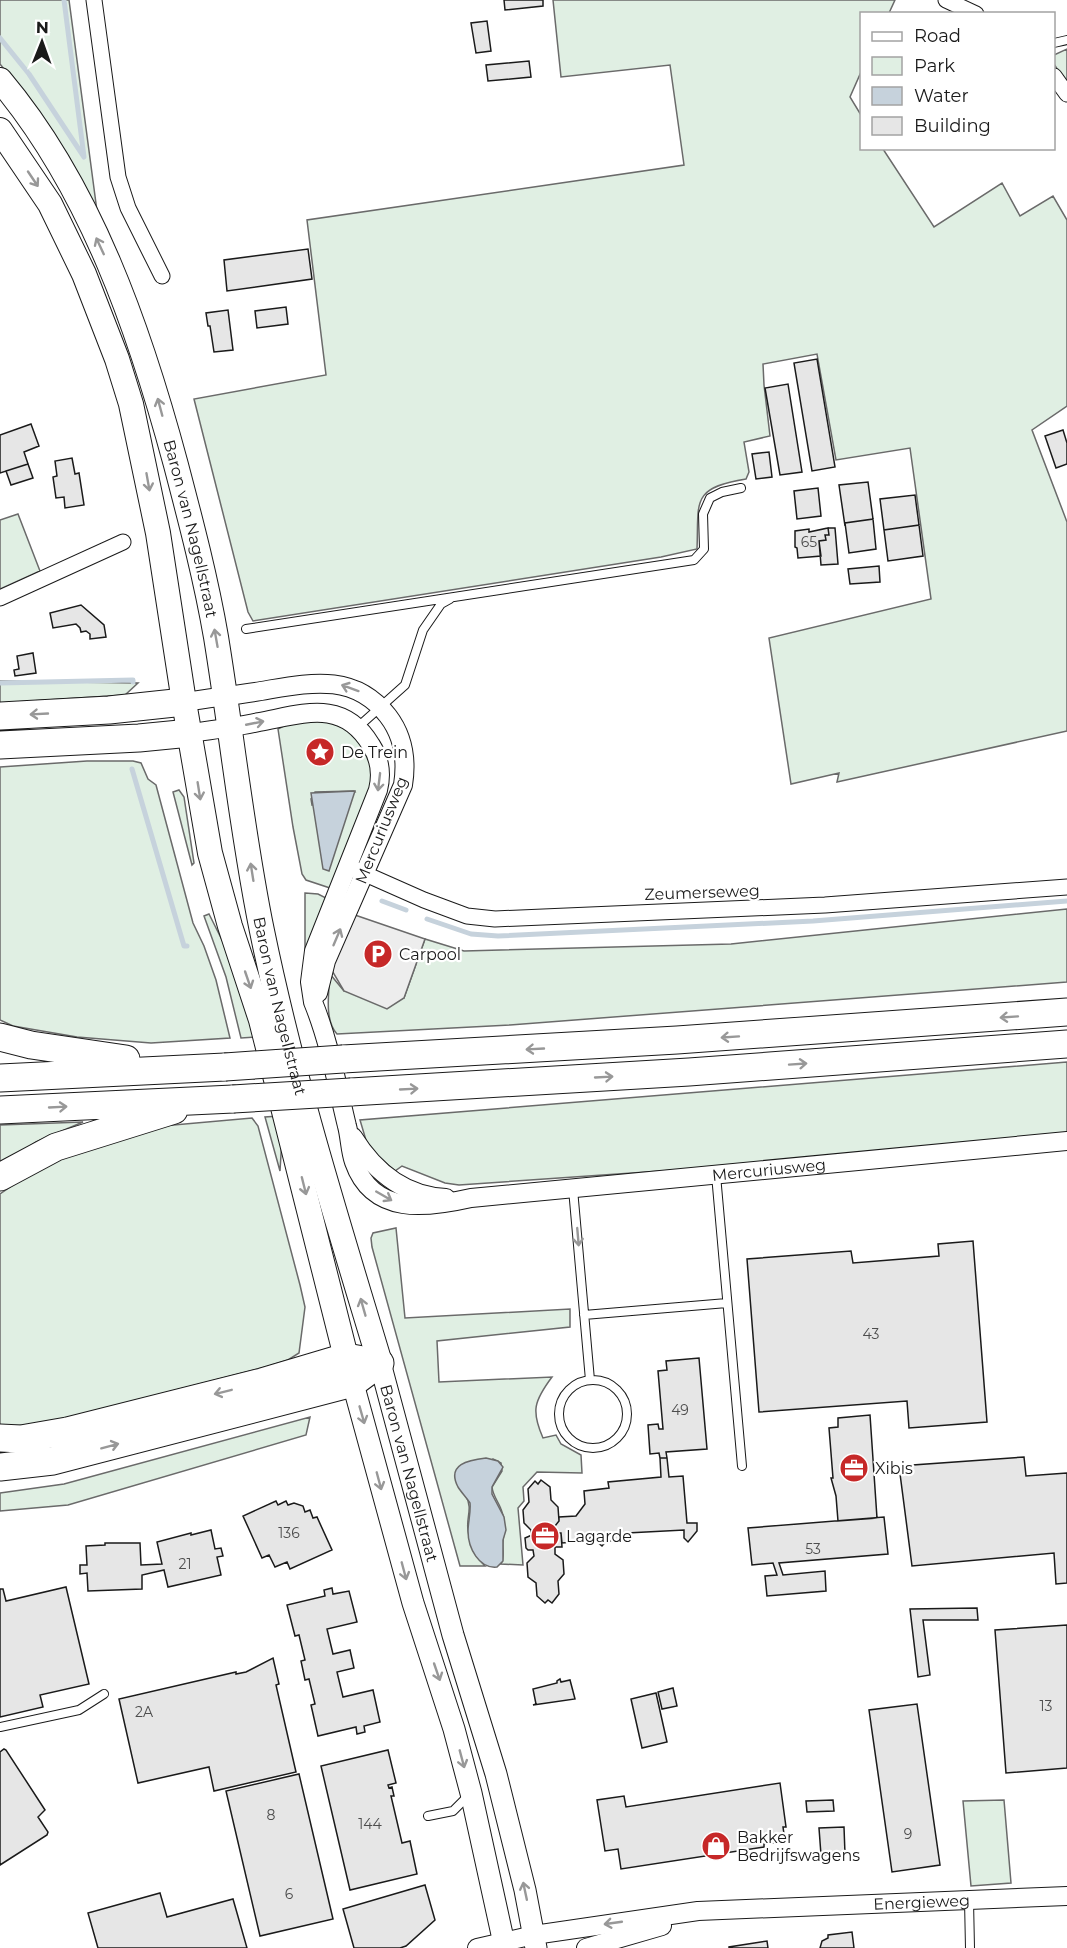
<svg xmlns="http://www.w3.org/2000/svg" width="1067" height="1948" viewBox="0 0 1067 1948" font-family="Montserrat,sans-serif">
<rect width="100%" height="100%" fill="#fff"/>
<path fill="#e0efe3" stroke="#6a6a6a" stroke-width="1.5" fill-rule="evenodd" d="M0 0H69L97 211 30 102 0 64Z
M553 0H895L889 13 862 14 861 72 850 97 861 115 862 148 883 149 934 227 1002 183 1020 216 1053 196 1067 220V406L1032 430 1067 522V731L837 782 839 773 791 784 769 638 931 599 910 448 836 460 817 354 763 364 764 385 770 436 744 442 749 472 746 479C690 488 699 502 697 549L661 557 253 621 248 612 194 399 326 375 307 220 684 165 670 65 561 77Z
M1067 49V85L1054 64V55Z
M18 514 40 571 0 589V520Z
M0 681 138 683 125 695 0 703Z
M316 717 357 733 375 774 333 889 306 880 302 874 293 827 278 729 297 719ZM354 791 355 792 312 805 311 799 315 792Z
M87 761H133L141 763 148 779 156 785 193 923 204 946 216 980 230 1038 151 1043 77 1037 13 1026 0 1020V767Z
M179 790 184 797 194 863 192 865 173 792Z
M305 893 318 894 330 900 305 961Z
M1067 909V982L510 1025 337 1034C324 1020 329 992 330 974L344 991 404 998 425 939 464 951 731 944Z
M209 914 241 978 257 1037 241 1038 226 977 204 916Z
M1067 1062V1133L705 1168 459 1185 445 1183 402 1166 395 1171 368 1147 360 1120Z
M279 1116 282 1138 280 1171 265 1117Z
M252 1118 258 1126 300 1285 305 1307 299 1353 288 1360 266 1367 40 1425 0 1426V1194L47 1162 140 1128Z
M83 1122 36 1142 0 1167V1125Z
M396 1228 405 1318 570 1309V1327L437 1341 439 1382 552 1377C534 1401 531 1411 543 1438L556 1435 561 1444 581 1455 582 1473 537 1472 523 1487 524 1501 518 1508 523 1565 501 1564C505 1557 502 1549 503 1541 504 1529 506 1521 501 1509 498 1501 493 1496 492 1487L502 1471 501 1463 493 1459 466 1496C473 1509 466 1517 468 1530 469 1541 477 1559 485 1566H460L372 1247 371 1238 373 1233Z
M310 1417 306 1435 68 1505 0 1511V1493L64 1484Z
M1004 1800 1011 1883 971 1886 963 1801Z"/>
<path fill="#ededed" stroke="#6a6a6a" stroke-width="1.5" d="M352 914 425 939 404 998 387 1009 344 991 331 969Z"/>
<path fill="#c6d2dc" stroke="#6a6a6a" stroke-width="1.5" d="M355 791 329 871 323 869 311 793Z
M486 1458 498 1461 503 1467 492 1487V1494L504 1517 506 1530 503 1540V1561L497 1567C479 1569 468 1548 468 1531 468 1522 471 1513 470 1503 466 1497 461 1492 458 1487 446 1464 469 1460 486 1458Z"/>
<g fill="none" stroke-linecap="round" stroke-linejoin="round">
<path stroke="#c6d2dc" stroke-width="5" d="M0 38 29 74 84 157 64 0
M0 683 133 680V682
M132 769 184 946H187
M382 901 406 910
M427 919 471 934 498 936 813 921 1067 901"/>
</g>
<path fill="#e6e6e6" stroke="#1a1a1a" stroke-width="1.5" d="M504 0H543V6L505 10Z
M487 21 491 51 476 53 471 23Z
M529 61 531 77 488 81 486 65Z
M308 249 312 279 227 291 224 260Z
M286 307 288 324 257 328 255 311Z
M228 310 233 350 214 352 210 326H208L206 313Z
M817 359 835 467 812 471 794 363Z
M788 384 802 472 780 475 765 388Z
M31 424 39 446 24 452 28 464 0 473V435Z
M1063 430 1067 443V464L1056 468 1045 436Z
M769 452 772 477 756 479 752 454Z
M72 458 75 474 79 473 84 505 65 508 64 497 56 498 53 477 57 476 55 461Z
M28 464 33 478 11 485 6 471Z
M868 482 873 519 845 523V526L839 485Z
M818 488 821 516 797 519 794 491Z
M915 495 919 525 884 530 880 499Z
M873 519 876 549 849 553 845 523Z
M919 525 923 556 888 561 884 530Z
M828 528H835L838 564 821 565 819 541 826 540 825 535H829Z
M828 528 829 535H825L826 540 819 541 821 556 798 558 797 548 795 547V531L809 529V532Z
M879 566 880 582 850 584 848 569Z
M81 605 104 625 106 637 90 639V634L86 631 81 632 80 628 76 624 53 628 50 613Z
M33 653 36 673 15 676 14 670 19 669 17 656Z
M973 1241 987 1422 909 1428 907 1401 759 1412 747 1259 851 1251 853 1263 939 1256 938 1244Z
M699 1358 707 1449 666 1452 667 1458H660L659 1453 650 1454 648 1425 658 1424 659 1429H663L658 1371 667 1370 666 1361Z
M870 1415 877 1518 838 1521 836 1496 831 1478H833L829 1428 838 1427V1418Z
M1024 1457 1026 1476 1067 1473V1583L1056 1584 1054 1553 912 1566 899 1466Z
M660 1458H667L669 1477 683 1476 687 1523H697V1531L688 1542 684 1538V1530L627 1533 621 1540 610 1541 608 1539 602 1546 591 1537 587 1541 562 1543 561 1533H555V1526L559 1521V1517L576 1516 585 1504 584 1491 609 1488 608 1482 661 1477Z
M541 1480 550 1487 551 1500 558 1507 559 1521 555 1526V1533H561L562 1547H555V1554L563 1560 564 1574 558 1581 559 1594 552 1603 548 1600 545 1603 537 1596 536 1583 528 1577 527 1563 534 1556 533 1550H528L526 1548 525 1538 532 1535 531 1530 524 1523 523 1510 529 1502 528 1489 535 1481 538 1484Z
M276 1501 278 1505 286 1501 288 1505 294 1503 303 1506 305 1512 310 1510 313 1518 317 1517 332 1550 290 1569 287 1562 275 1567 269 1555 262 1558 243 1516Z
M884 1517 888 1554 779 1563 783 1575 825 1571 826 1591 767 1596 765 1576 777 1575 773 1563 752 1565 748 1528Z
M211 1530 215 1549 221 1548 223 1556 217 1557 221 1575 168 1587 164 1570 142 1575V1589L88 1591 87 1573 80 1574V1565H87L86 1546 105 1545V1543H140L141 1565 162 1564 157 1542 191 1533V1535Z
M66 1587 89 1684 40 1695 43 1707 0 1717V1589H3L6 1601Z
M332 1588 333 1594 349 1591 357 1622 327 1629 333 1654 350 1650 354 1668 337 1672 343 1697 373 1690 380 1722 364 1726 365 1732 357 1734 356 1727 318 1736 311 1705 315 1704 309 1679 305 1680 301 1661 305 1660 299 1635 295 1636 287 1605 325 1596 324 1590Z
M977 1608 978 1620H923L930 1675 918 1677 910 1609Z
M1067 1625V1768L1006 1773 995 1630Z
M273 1658 279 1684 276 1685 296 1772 214 1791 209 1767 138 1783 119 1699 236 1672V1674L246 1672Z
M560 1679 561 1682 570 1680 575 1699 533 1705 536 1704 533 1689 557 1683V1681Z
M673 1688 677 1706 662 1709 658 1692Z
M656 1693 667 1742 642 1748 631 1699Z
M917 1704 940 1865 892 1872 869 1710Z
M4 1749 6 1750 45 1810 38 1817 48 1832 47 1835 0 1865V1752Z
M388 1750 396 1783 388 1785 389 1788 392 1787 394 1796H391L402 1843 410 1841 417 1874 350 1890 321 1766Z
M299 1774 333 1919 260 1936 226 1791Z
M780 1783 786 1827H783L785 1841 764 1844V1847L621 1869 618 1849 605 1851 597 1800 624 1796 626 1807Z
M833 1800 834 1811 807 1812 806 1801Z
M844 1827 845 1854 821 1855 819 1828Z
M425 1885 435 1920 406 1946 400 1948H354L343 1909Z
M160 1893 167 1917 233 1899 247 1948H98L88 1913Z
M852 1932 854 1948H820L822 1941 828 1938V1935Z
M767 1941 768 1948H729V1947Z"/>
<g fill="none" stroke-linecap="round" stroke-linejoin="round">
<g stroke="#1a1a1a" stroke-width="10">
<path id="service" d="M1054 43 1067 40
M246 629 694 560 704 549 703 514 710 498 722 492 741 488
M358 727 405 685 423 630 441 604 450 599
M716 1175 742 1466
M573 1189 590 1380
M584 1315 727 1303
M559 1414a34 34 0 1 1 68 0a34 34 0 1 1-68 0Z
M0 1727 79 1710 104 1694
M428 1816 453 1811 468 1796
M969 1900 970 1948"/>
</g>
<g stroke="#1a1a1a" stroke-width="17">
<path id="minor" d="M94 0 118 177 128 208 162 276
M946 0 976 14
M1054 76 1067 94
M0 598 123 542
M354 869 424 900 467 916 495 919 825 905 1067 887"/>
</g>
<g stroke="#1a1a1a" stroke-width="20">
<g id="tertiary">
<path d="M184 702C210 698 236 695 261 691 309 683 354 672 388 716 404 737 407 760 403 785L326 961 318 993"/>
<path id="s1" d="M190 733C213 730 236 727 259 722 303 714 343 698 371 745 380 759 382 774 378 790L314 951 310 982 313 1002C329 1041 337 1085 347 1126 350 1137 350 1151 354 1162 373 1216 427 1208 471 1198L1067 1141"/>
<path d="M353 1137C374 1171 404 1196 446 1198"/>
<path id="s2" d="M477 1948 534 1935 698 1911 1067 1896"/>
<path d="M586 1948 662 1926"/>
</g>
</g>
<g stroke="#1a1a1a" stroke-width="23">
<g id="secondary">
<path id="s3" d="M380 1363 453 1635 496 1774 525 1890 536 1948"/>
<path d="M349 1369 413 1603 454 1729 471 1793 505 1948"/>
</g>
</g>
<g stroke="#1a1a1a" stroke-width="26">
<g id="primary">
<path id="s4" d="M0 80C91 188 140 331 176 465 191 522 206 579 216 637 232 735 242 834 262 931 292 1077 337 1220 380 1363"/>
<path d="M0 130 50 204 84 274 117 359 131 404 158 533 184 702 210 853 230 926 261 1020 346 1357"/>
</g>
</g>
<g stroke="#1a1a1a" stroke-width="29">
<path id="motorway" d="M0 716 109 710 184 702
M0 745 139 738 190 733
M0 1037 31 1045 126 1059
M343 1059 677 1040 1067 1012
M0 1078 225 1067
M351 1092 689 1072 1067 1044
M0 1110 233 1099
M0 1177 56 1147 174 1110
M0 1438 21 1439 67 1431 262 1382 346 1357 380 1363
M0 1467 53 1461 353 1383 380 1363"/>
</g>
<use href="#service" stroke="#fff" stroke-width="8"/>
<use href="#minor" stroke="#fff" stroke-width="15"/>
<use href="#tertiary" stroke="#fff" stroke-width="18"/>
<use href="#secondary" stroke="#fff" stroke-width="21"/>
<use href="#primary" stroke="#fff" stroke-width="24"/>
<use href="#motorway" stroke="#fff" stroke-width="27"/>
<g stroke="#1a1a1a" stroke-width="29" stroke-linecap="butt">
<path id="motorway-bridge" d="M225 1067 343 1059
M233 1099 351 1092"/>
</g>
<use href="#motorway-bridge" stroke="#fff" stroke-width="27"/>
</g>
<defs><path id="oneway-shaft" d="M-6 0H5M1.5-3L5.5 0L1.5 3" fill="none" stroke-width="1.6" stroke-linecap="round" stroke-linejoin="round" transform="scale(1.5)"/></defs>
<g stroke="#989898">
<use href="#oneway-shaft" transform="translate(33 179) rotate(56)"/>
<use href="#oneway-shaft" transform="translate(100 246) rotate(-115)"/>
<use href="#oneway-shaft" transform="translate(160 407) rotate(-105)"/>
<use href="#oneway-shaft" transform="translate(148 482) rotate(80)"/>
<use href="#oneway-shaft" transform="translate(216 638) rotate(-100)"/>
<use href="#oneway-shaft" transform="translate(350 688) rotate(-160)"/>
<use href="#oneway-shaft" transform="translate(39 714) rotate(177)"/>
<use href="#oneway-shaft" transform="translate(255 723) rotate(-11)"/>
<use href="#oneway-shaft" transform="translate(379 782) rotate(97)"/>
<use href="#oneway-shaft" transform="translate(199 791) rotate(81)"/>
<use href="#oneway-shaft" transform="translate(252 872) rotate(-99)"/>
<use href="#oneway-shaft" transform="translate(337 937) rotate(-67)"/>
<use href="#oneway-shaft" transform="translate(248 980) rotate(71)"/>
<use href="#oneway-shaft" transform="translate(1009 1017) rotate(176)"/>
<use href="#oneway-shaft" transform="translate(730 1037) rotate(176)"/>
<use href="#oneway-shaft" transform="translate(535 1049) rotate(177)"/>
<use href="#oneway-shaft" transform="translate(798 1064) rotate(-4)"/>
<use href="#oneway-shaft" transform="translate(604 1077) rotate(-3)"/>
<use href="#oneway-shaft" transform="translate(409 1089) rotate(-3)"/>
<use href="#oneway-shaft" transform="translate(58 1107) rotate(-3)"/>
<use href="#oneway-shaft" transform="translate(304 1186) rotate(76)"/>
<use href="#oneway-shaft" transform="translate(384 1196) rotate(30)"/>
<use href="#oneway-shaft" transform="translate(578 1237) rotate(85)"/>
<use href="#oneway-shaft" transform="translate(363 1307) rotate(-106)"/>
<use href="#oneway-shaft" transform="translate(223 1392) rotate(166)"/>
<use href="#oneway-shaft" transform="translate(362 1415) rotate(74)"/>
<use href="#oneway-shaft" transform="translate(110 1446) rotate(-15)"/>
<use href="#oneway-shaft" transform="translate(379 1481) rotate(75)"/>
<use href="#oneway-shaft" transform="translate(404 1571) rotate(75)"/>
<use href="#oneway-shaft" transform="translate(437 1672) rotate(71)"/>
<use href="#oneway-shaft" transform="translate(462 1759) rotate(75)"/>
<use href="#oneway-shaft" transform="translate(525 1891) rotate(-102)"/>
<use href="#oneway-shaft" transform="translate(613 1923) rotate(172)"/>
</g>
<defs>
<g id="sight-disc" transform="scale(1.5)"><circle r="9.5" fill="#c62828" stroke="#fff"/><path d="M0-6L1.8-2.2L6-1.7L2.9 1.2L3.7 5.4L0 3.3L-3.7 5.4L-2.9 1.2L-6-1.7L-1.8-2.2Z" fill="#fff"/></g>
<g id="parking-disc" transform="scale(1.5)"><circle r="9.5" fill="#c62828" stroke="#fff"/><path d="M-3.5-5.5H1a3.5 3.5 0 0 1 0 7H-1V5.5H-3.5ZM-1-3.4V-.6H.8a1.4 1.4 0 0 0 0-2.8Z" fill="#fff"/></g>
<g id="office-disc" transform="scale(1.5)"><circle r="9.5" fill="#c62828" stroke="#fff"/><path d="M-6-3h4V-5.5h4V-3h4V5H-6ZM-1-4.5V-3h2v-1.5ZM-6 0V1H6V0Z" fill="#fff"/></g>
<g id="shop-disc" transform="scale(1.5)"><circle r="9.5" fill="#c62828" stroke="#fff"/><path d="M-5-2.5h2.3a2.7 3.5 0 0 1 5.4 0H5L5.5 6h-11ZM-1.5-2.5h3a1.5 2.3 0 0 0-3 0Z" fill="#fff"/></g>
</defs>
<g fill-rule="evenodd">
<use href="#sight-disc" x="320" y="752"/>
<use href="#parking-disc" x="378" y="954"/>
<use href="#office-disc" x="854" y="1468"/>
<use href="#office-disc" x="545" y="1536"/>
<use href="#shop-disc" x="716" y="1846"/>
</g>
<g text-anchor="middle" stroke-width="4.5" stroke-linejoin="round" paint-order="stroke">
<g font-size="14" fill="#4d4d4d">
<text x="809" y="547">65</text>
<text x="871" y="1339">43</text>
<text x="680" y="1415">49</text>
<text x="289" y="1538">136</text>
<text x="813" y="1554">53</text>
<text x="185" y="1569">21</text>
<text x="1046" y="1711">13</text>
<text x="144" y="1717">2A</text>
<text x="271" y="1820">8</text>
<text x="370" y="1829">144</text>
<text x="908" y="1839">9</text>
<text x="289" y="1899">6</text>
</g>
<g font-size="16" fill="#1a1a1a" stroke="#fff">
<text dy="6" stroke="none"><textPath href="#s4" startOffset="492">Baron van Nagellstraat</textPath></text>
<text transform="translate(381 830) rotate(-68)" y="6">Mercuriusweg</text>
<text transform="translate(702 892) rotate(-2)" y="6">Zeumerseweg</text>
<text dy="6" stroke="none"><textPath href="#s4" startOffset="978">Baron van Nagellstraat</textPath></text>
<text dy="6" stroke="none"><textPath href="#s1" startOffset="1068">Mercuriusweg</textPath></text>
<text dy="6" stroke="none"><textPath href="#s3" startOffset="114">Baron van Nagellstraat</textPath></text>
<text dy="6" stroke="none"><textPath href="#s2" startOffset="448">Energieweg</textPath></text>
</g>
<g font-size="16" fill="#1a1a1a" stroke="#fff" text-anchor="start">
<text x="341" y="758">De Trein</text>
<text x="399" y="960">Carpool</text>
<text x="875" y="1474">Xibis</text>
<text x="566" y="1542">Lagarde</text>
<text x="737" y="1843">Bakker<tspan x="737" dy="18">Bedrijfswagens</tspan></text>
</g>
</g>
<rect x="860" y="12" width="195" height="138" fill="#ffffff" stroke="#a3a3a3" stroke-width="1.5"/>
<rect x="872" y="32" width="30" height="9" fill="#ffffff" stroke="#a3a3a3" stroke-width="1.5"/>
<text x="914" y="42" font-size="18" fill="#1a1a1a">Road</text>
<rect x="872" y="57" width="30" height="18" fill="#e0efe3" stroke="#a3a3a3" stroke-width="1.5"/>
<text x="914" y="72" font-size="18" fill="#1a1a1a">Park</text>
<rect x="872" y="87" width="30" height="18" fill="#c6d2dc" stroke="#a3a3a3" stroke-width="1.5"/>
<text x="914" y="102" font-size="18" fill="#1a1a1a">Water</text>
<rect x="872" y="117" width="30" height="18" fill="#e6e6e6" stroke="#a3a3a3" stroke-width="1.5"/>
<text x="914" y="132" font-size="18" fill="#1a1a1a">Building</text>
<g transform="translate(42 42) rotate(1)" stroke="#ffffff" stroke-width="4.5" paint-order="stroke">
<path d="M0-4.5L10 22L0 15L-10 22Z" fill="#1a1a1a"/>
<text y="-9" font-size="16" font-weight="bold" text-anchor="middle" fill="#1a1a1a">N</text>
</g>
</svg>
